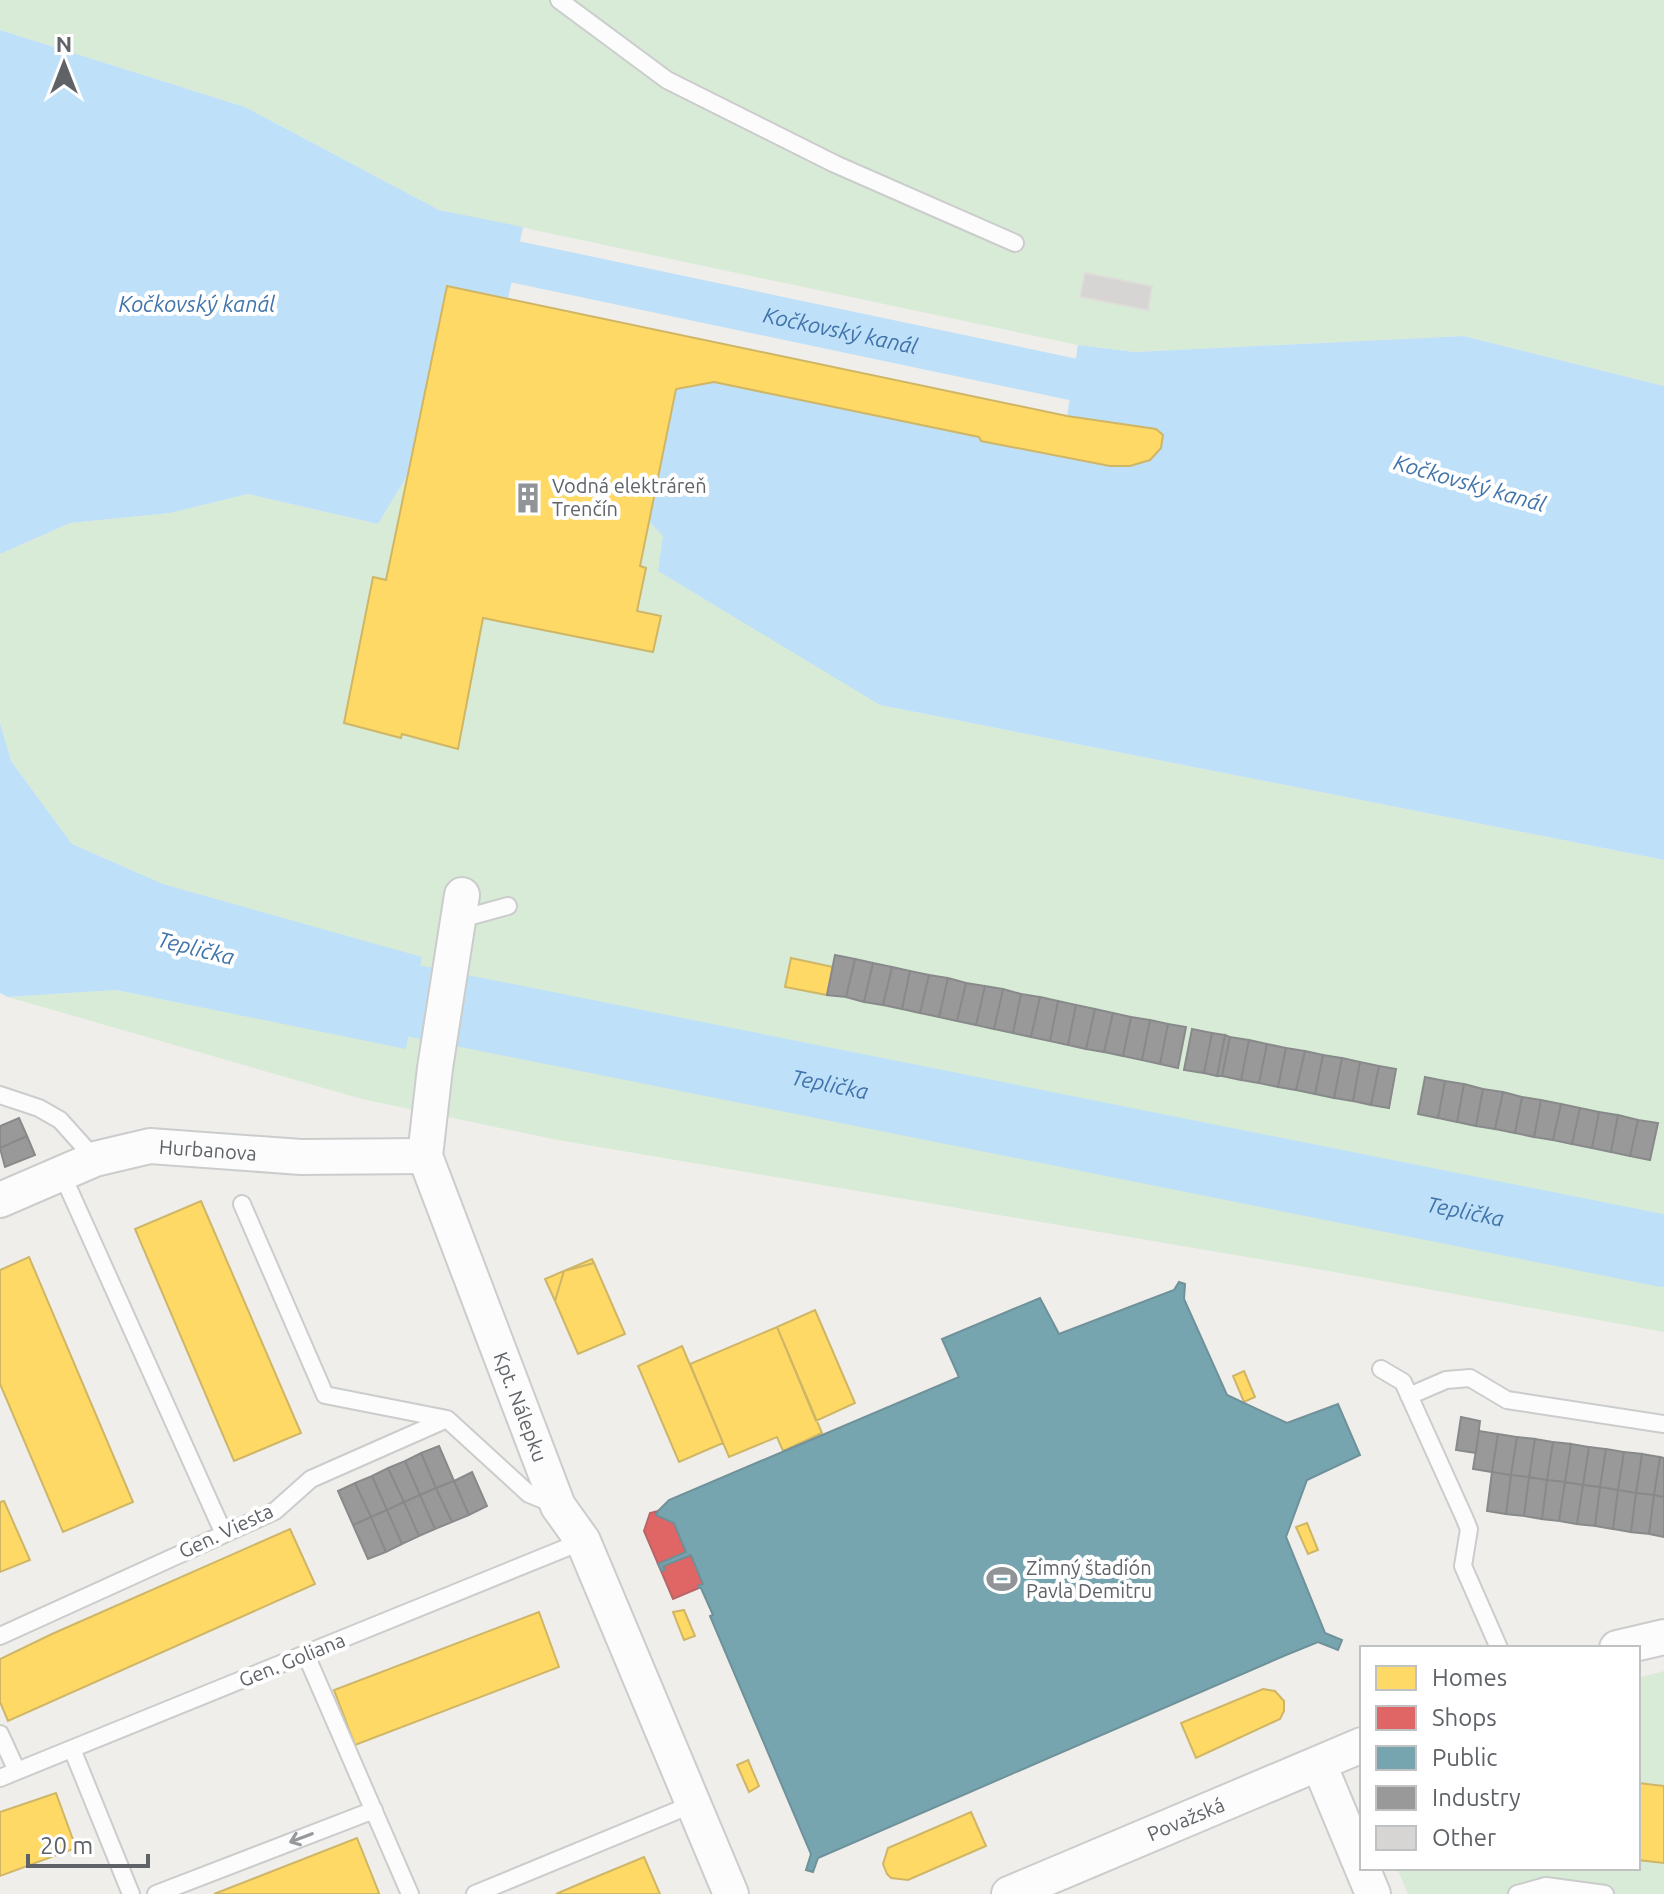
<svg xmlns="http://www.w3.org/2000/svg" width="1664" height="1894" viewBox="0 0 1664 1894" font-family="Ubuntu,sans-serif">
<rect width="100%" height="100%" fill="#efeeea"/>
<path fill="#d8ebd6" d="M0 0H1664V386L1464 336 1135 352 1078 345 439 210 245 107 0 30Z
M407 476 386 580 373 577 344 723 401 738 402 734 458 748 483 618 660 617 637 611 646 569 640 566 649 521 663 535 880 705 1664 860V1332L1323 1270 558 1140 362 1099 8 997 116 990 406 1048 422 958 163 884 72 844 11 761 0 723V554L70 523 170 513 248 494 378 524Z
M1664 1671V1894H1408L1397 1868H1638V1678Z"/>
<path fill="#bfe0f9" d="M0 30 245 107 439 210 523 227 508 299 447 287 407 476 378 524 248 494 170 513 70 523 0 554Z
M1464 336 1664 386V860L880 705 658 571 663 536 649 521 676 389 714 382 979 437 981 441 1110 466C1135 466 1159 465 1163 435L1155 429 1067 416 1078 345 1135 352Z
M0 723 11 761 72 844 163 884 422 957 406 1049 116 990 8 997 0 993Z"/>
<path fill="#ffd966" stroke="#cfb667" stroke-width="2" d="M447 286 1067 416 1156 429 1163 435 1161 448 1150 460 1130 466H1110L981 441 979 437 714 382 676 389 640 566 646 568 637 611 661 616 653 652 483 618 458 749 402 734 401 738 344 723 373 577 386 580Z
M791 958 833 967 827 995 785 987Z
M201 1201 301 1433 234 1461 135 1229Z
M29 1257 133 1502 63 1532 0 1384V1270Z
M592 1259 594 1263 564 1271 555 1301 545 1279Z
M594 1263 625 1334 578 1354 555 1301 564 1271Z
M815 1310 855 1403 816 1421 777 1327Z
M777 1327 822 1433 783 1451 777 1437 729 1457 690 1364Z
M682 1346 723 1443 679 1462 638 1366Z
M1244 1371 1255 1397 1244 1402 1233 1376Z
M4 1501 30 1560 0 1572V1502Z
M1307 1523 1318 1550 1308 1554 1296 1527Z
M290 1529 315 1584 8 1721 0 1702V1659L52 1634Z
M684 1610 695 1636 684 1640 673 1612Z
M539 1612 559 1667 355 1745 334 1690Z
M1263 1689 1275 1691 1284 1701V1711L1280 1719 1196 1758 1181 1723Z
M748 1760 759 1786 749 1792 737 1765Z
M1638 1783 1664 1786V1863L1638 1860Z
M56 1793 76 1848 0 1876V1812Z
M971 1812 986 1846 908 1880 891 1878 887 1874 883 1864 888 1848Z
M357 1838 379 1893 377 1894H214Z
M644 1857 660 1894H556L591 1879Z"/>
<path fill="#e06666" stroke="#b96567" stroke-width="2" d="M658 1511 656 1515 674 1523 686 1552 658 1564 662 1571 665 1570 663 1566 691 1555 703 1584 698 1586 699 1588 673 1599 644 1531 650 1513Z"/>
<path fill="#76a5af" stroke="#6f919a" stroke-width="2" d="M1179 1282 1185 1284 1184 1299 1227 1395 1287 1423 1338 1404 1360 1455 1307 1480 1286 1537 1325 1633 1342 1640 1338 1650 1318 1642 1286 1655 818 1858 813 1872 806 1870 811 1854 710 1616 713 1615 701 1588H699L698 1586 703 1584 691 1555 663 1566 665 1570 662 1571 658 1564 686 1552 674 1523 656 1515 658 1511 669 1500 959 1377 942 1339 1040 1298 1059 1334 1174 1290Z"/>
<path fill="#999" stroke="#88898a" stroke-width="2" d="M835 955 855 959 846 997 827 995Z
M855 959 873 963 864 1002 846 997Z
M873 963 892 967 883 1005 864 1002Z
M892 967 910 971 902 1009 883 1005Z
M910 971 929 975 920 1013 902 1009Z
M929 975 948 978 939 1017 920 1013Z
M948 978 966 983 957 1021 939 1017Z
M966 983 985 986 976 1025 957 1021Z
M985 986 1003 989 994 1029 976 1025Z
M1003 989 1021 994 1013 1033 994 1029Z
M1021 994 1040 997 1031 1037 1013 1033Z
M1040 997 1058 1001 1050 1041 1031 1037Z
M1058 1001 1076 1005 1068 1045 1050 1041Z
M1076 1005 1095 1009 1086 1049 1068 1045Z
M1095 1009 1113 1013 1104 1052 1086 1049Z
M1113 1013 1131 1017 1123 1056 1104 1052Z
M1131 1017 1150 1020 1142 1060 1123 1056Z
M1150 1020 1168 1024 1160 1064 1142 1060Z
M1168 1024 1186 1027 1178 1068 1160 1064Z
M1192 1029 1212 1033 1204 1073 1184 1070Z
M1212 1033 1225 1035 1217 1076 1204 1073Z
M1225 1035 1230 1037 1222 1076H1217Z
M1230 1037 1249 1040 1241 1080 1222 1076Z
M1249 1040 1267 1044 1259 1083 1241 1080Z
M1267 1044 1286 1048 1278 1087 1259 1083Z
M1286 1048 1305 1051 1296 1090 1278 1087Z
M1305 1051 1323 1055 1315 1094 1296 1090Z
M1323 1055 1342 1058 1334 1098 1315 1094Z
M1342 1058 1360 1062 1353 1101 1334 1098Z
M1360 1062 1379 1066 1371 1105 1353 1101Z
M1379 1066 1396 1069 1389 1108 1371 1105Z
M1425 1077 1445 1081 1438 1118 1418 1114Z
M1445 1081 1464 1084 1457 1122 1438 1118Z
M1464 1084 1483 1089 1476 1126 1457 1122Z
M1483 1089 1503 1092 1495 1129 1476 1126Z
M1503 1092 1522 1097 1515 1133 1495 1129Z
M1522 1097 1541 1100 1534 1137 1515 1133Z
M1541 1100 1561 1104 1553 1140 1534 1137Z
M1561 1104 1580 1108 1572 1144 1553 1140Z
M1580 1108 1599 1112 1592 1148 1572 1144Z
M1599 1112 1618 1115 1611 1152 1592 1148Z
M1618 1115 1638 1120 1630 1156 1611 1152Z
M19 1118 27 1136 0 1148V1126Z
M1638 1120 1658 1123 1650 1160 1630 1156Z
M27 1136 35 1155 5 1167 0 1148Z
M1461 1417 1480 1421 1476 1453 1456 1450Z
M1479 1431 1498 1434 1492 1472 1473 1469Z
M1498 1434 1517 1437 1511 1475 1492 1472Z
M1517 1437 1535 1439 1529 1477 1511 1475Z
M1535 1439 1553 1442 1547 1480 1529 1477Z
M1553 1442 1571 1444 1565 1482 1547 1480Z
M1571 1444 1589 1447 1583 1485 1565 1482Z
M439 1446 454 1481 436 1488 421 1453Z
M1589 1447 1606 1449 1600 1487 1583 1485Z
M1606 1449 1624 1452 1618 1490 1600 1487Z
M1624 1452 1642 1454 1636 1493 1618 1490Z
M421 1453 436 1488 420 1495 405 1461Z
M1642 1454 1660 1457 1654 1495 1636 1493Z
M1660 1457 1664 1458V1497L1654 1495Z
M405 1461 420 1495 404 1502 388 1468Z
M388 1468 404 1502 387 1510 372 1476Z
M472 1472 487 1506 469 1515 454 1481Z
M1492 1472 1511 1475 1506 1514 1487 1511Z
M1511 1475 1529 1477 1524 1516 1506 1514Z
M372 1476 387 1510 371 1517 355 1483Z
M1529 1477 1547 1480 1542 1519 1524 1516Z
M1547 1480 1565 1482 1559 1521 1542 1519Z
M454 1481 469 1515 452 1522 436 1488Z
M1565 1482 1583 1485 1577 1524 1559 1521Z
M355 1483 371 1517 353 1525 338 1491Z
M1583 1485 1600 1487 1595 1526 1577 1524Z
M1600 1487 1618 1490 1613 1529 1595 1526Z
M436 1488 452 1522 435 1529 420 1495Z
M1618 1490 1636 1493 1631 1532 1613 1529Z
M1636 1493 1654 1495 1649 1534 1631 1532Z
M420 1495 435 1529 419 1536 404 1502Z
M1654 1495 1664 1497V1537L1649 1534Z
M404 1502 419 1536 402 1544 387 1510Z
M387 1510 402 1544 386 1552 371 1517Z
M371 1517 386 1552 368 1559 353 1525Z"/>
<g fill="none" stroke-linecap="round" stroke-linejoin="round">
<path stroke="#bfe0f9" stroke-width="42" id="s1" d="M460 257 516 262 1071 379 1129 386"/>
<path stroke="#bfe0f9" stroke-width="72" id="s2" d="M319 978 414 1001 1664 1251"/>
</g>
<path fill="#d6d5d3" stroke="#deddd9" stroke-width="2" d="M1085 273 1152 286 1148 310 1080 297Z"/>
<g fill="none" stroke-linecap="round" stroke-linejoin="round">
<g stroke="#cbcccc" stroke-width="20">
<path id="service" d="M559 0 667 80 835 164 1015 243
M457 920 508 906
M0 1095 39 1108 60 1120 95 1159
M62 1174 224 1534
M242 1204 325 1395 447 1419 529 1494 556 1505
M1381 1369 1403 1382 1464 1517 1469 1529 1463 1566 1499 1648
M1409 1396 1446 1380 1470 1378 1507 1400 1664 1424
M0 1636 275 1511 311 1479 447 1419
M306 1655 410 1894
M0 1734 17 1771
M72 1749 131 1894
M0 1778 583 1541
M156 1894 374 1810
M475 1894 693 1804
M1517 1894 1546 1886 1605 1894"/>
</g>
<g stroke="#cbcccc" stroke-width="38">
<g id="minor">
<path id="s3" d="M462 895 435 1068 425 1156 558 1506 583 1541 731 1894"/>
<path id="s4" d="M0 1200 95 1159 150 1146 301 1157 425 1156"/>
<path d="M1617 1648 1664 1637"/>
<path d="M1319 1764 1373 1894"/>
<path id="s5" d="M1009 1894 1362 1745"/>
</g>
</g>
<use href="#service" stroke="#fdfcfc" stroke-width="16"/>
<use href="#minor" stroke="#fdfcfc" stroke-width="34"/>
</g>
<defs><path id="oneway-shaft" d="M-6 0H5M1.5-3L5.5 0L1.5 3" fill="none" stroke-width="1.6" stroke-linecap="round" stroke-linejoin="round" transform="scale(2)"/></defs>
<use stroke="#96999c" href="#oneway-shaft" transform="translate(301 1838) rotate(159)"/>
<defs>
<g id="building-bare" transform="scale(2.4)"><path d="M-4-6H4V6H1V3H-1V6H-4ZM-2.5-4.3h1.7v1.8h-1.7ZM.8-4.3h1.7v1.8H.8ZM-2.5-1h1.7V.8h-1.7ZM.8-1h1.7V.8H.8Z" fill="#919496" stroke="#fff" stroke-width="2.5" paint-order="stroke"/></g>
<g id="stadium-bare" transform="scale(2.4)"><path d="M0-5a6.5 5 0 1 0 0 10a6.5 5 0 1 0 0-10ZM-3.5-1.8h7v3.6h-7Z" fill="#919496" stroke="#fff" stroke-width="2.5" paint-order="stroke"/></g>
</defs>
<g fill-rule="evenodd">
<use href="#building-bare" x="528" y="498"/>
<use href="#stadium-bare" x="1002" y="1579"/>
</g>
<g text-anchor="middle" stroke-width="8" stroke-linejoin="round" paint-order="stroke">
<g font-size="20" fill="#5f6368" stroke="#fff" text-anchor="start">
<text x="552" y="493">Vodná elektráreň<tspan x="552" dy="23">Trenčín</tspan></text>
<text x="1026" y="1575">Zimný štadión<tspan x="1026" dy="23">Pavla Demitru</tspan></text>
</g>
<g font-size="20" fill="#5f6368" stroke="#fff">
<text dy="7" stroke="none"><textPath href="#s4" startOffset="218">Hurbanova</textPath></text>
<text dy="7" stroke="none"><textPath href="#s3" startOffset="532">Kpt. Nálepku</textPath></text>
<text transform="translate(226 1531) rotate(-25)" y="7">Gen. Viesta</text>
<text transform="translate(292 1660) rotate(-22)" y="7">Gen. Goliana</text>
<text dy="7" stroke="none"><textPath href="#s5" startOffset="192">Považská</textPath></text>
</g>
<g font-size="22" font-style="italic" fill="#4174aa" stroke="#fff">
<text x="197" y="312">Kočkovský kanál</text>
<text dy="8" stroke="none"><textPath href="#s1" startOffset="388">Kočkovský kanál</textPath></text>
<text transform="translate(1470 483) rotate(16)" y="8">Kočkovský kanál</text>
<text transform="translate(196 948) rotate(14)" y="8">Teplička</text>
<text dy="8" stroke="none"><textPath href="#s2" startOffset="522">Teplička</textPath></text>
<text dy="8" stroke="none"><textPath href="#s2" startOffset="1170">Teplička</textPath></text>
</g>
</g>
<rect x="1360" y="1646" width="280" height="224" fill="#ffffff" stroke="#bfc1c3" stroke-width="2"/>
<rect x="1376" y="1666" width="40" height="24" fill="#ffd966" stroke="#bfc1c3" stroke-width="2"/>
<text x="1432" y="1686" font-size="24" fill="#5f6368">Homes</text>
<rect x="1376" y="1706" width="40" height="24" fill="#e06666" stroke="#bfc1c3" stroke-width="2"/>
<text x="1432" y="1726" font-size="24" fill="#5f6368">Shops</text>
<rect x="1376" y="1746" width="40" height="24" fill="#76a5af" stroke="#bfc1c3" stroke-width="2"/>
<text x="1432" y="1766" font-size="24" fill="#5f6368">Public</text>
<rect x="1376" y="1786" width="40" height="24" fill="#999999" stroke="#bfc1c3" stroke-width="2"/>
<text x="1432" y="1806" font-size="24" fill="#5f6368">Industry</text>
<rect x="1376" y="1826" width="40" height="24" fill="#d6d5d3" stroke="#bfc1c3" stroke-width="2"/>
<text x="1432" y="1846" font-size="24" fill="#5f6368">Other</text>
<g transform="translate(64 64)" stroke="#ffffff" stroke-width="6" paint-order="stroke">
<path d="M0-6L14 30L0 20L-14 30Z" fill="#5f6368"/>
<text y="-12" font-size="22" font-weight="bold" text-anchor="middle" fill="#5f6368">N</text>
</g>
<path d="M28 1854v12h120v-12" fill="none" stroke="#5f6368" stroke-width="4"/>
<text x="40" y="1854" font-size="24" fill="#5f6368" stroke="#ffffff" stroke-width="6" paint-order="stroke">20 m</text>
</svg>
